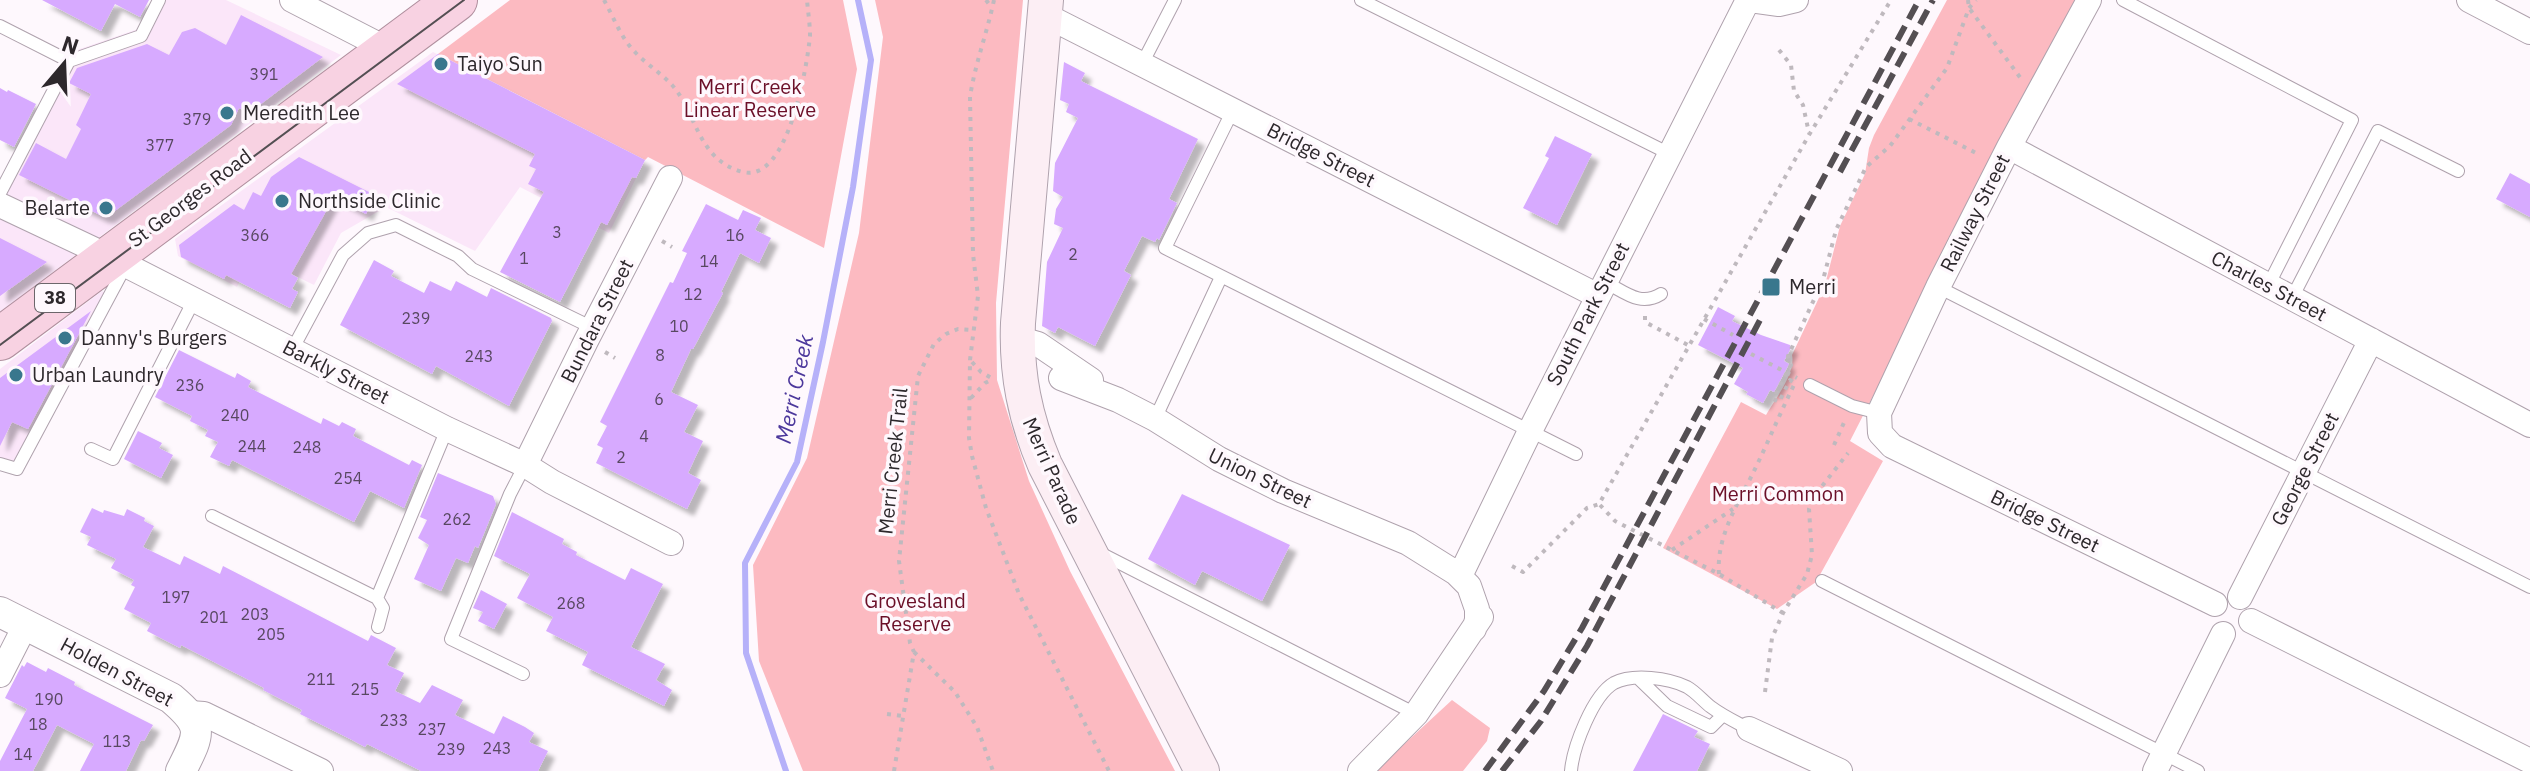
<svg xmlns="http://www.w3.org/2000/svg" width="2530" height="771" viewBox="0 0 2530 771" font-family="'IBM Plex Sans',sans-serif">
<defs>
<filter id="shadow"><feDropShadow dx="7" dy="7" stdDeviation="2" flood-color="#0004"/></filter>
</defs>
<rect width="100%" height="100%" fill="#fef8fd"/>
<path fill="#fbe6f9" d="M153 0H226L341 55 0 312V177L7 171 74 51 138 29Z
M433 52 645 160 609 233 520 187 475 251 386 207 341 233 314 285 253 255 237 287 178 256 175 239Z
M102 291 110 296 17 469 0 464V369Z"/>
<path fill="#fcbac1" d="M510 0H843L857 69 824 248 648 157 645 160 438 54Z
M875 0H1023L996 303 997 380 1029 481 1070 571 1175 771H803L759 661 753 565 807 458 859 233 883 37Z
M1947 0H2076L1850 441 1883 461 1816 582 1777 609 1663 548 1741 402 1766 415C1775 399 1796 373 1792 355L1825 285 1840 226 1865 174 1869 148 1874 135Z
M1452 700 1490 728 1487 741 1463 771H1375Z"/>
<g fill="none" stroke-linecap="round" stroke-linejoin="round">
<path stroke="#b6b1f9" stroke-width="6" d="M786 771 746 653 745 563 797 462 823 342 853 187 871 60 858 0"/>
</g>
<path fill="#d7aaff" filter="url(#shadow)" d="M42 0H149L140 17 115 4 101 31Z
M241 15 323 57 249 113 239 108 231 125 108 216H102L19 175 36 143 66 159 81 129 76 125 91 94 69 83 77 68 147 44 169 55 182 32 195 28 226 45Z
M438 54 645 160 636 178 632 177 607 225 601 222 560 302 500 272 544 192 528 184 536 169 529 166 535 154 397 84Z
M1064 62 1085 73 1081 81 1198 139 1169 199 1177 203 1159 240 1157 238 1155 242 1142 236 1124 271 1131 275 1095 346 1058 327 1055 333 1042 326 1047 262 1063 228 1054 224 1056 209 1063 197 1053 191 1055 163 1078 118 1066 112 1069 104 1060 100Z
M0 88 7 92 8 90 36 104 14 147 0 140Z
M1555 136 1592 154 1557 225 1523 208 1549 158 1545 156Z
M299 157 375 195 366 214 334 197 291 274 298 278 292 289 298 292 290 308 226 275 224 279 181 257 179 245 234 204 244 210 253 192 261 196 271 177Z
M2510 173 2530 184V217L2496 199Z
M706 204 738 220 743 210 761 218 755 230 771 238 759 263 740 253 721 292 723 293 693 349H691L671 392 698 405 684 432 703 441 688 473 701 480 687 509 596 463 603 448 597 445 607 426 600 422 670 282 673 283 687 253 682 251Z
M0 238 47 262 0 296Z
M374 260 394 271 391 276 424 293 430 281 451 291 456 281 487 297 491 288 551 318 552 321 509 406 436 366 432 374 340 325Z
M1718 307 1735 316 1732 321 1761 335 1790 345 1791 348 1784 361 1789 364 1774 392 1770 390 1763 403 1746 394 1748 392 1734 384 1743 368 1698 345Z
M91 311 28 429 12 422 0 446V378Z
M179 350 235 378 237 373 251 381 248 387 321 424 323 418 339 426 342 422 356 429 353 436 409 465 412 460 422 465 404 508 370 491 354 522 232 460 229 466 210 457 218 442 205 436 208 430 190 421 192 416 155 397Z
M138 431 162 443 159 448 173 455 161 478 124 459Z
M438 473 493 496 496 504 478 548 475 546 468 563 456 558 441 591 414 579 429 545 418 538 427 520 420 517Z
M1182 494 1290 545 1262 601 1202 571 1195 585 1148 559Z
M92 508 103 513 104 510 124 516 127 509 145 518 144 521 154 526 143 547 180 565 184 556 220 574 223 566 368 641 371 635 396 648 387 665 404 673 395 691 420 703 432 685 463 700 455 715 494 734 503 716 525 727 534 733 529 742 548 751 538 771H421L367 744 365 747 352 740 300 714 302 710 263 690 264 688 181 645 180 648 147 631 151 623 124 609 135 587 131 585 134 580 111 568 116 559 87 545 91 537 80 532Z
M512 512 564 539 562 544 577 552 576 555 625 580 631 568 663 584 631 647 665 664 656 680 672 690 664 706 582 665 588 652 546 631 553 617 517 598 530 574 494 556Z
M481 590 507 604 494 629 478 621 483 612 473 608Z
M27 662 46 672 48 668 75 682 74 685 153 725 144 741 142 740 140 742 126 771H80L94 744 57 725 33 771H0V761L27 709 5 698 22 665 24 667Z
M1663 714 1698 731 1694 737 1710 744 1697 771H1633Z"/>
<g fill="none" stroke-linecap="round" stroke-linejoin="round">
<g stroke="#afa2ad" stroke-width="14">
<path id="service" d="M1361 0 1668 153
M2123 0 2352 120 2268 286
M0 26 69 61 141 36 159 0
M1142 64 1175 0
M1233 110 1165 248 1576 454
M0 193 69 61
M1605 282C1625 292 1640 307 1661 294
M1938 287 2530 587
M2292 298 2378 131 2458 171
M292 350 343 255 368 233 396 225 458 256 472 269 593 328
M1810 385 1852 406 1879 413
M1155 419 1221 277
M91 449 113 459 194 300
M0 464 17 469 126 265
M212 516 377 598 447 429
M1098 552 1416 714
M1822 581 2198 771
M377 598 383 608 378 627
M523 674 451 639 510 494 525 465
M1638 678 1667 706 1711 727 1723 715
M1571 771C1573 747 1593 695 1614 683 1633 673 1669 678 1687 687 1696 692 1703 701 1711 707 1723 716 1736 722 1749 729"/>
</g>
<g stroke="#afa2ad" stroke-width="26">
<path id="minor" d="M292 0 389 50
M1750 0 1779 4 1796 0
M2089 0 2009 147 1938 287 1879 413 1880 433 1892 446 2215 604
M2469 0 2530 32
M1045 15 1598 296
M2009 147 2530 425
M0 205 110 257 447 429 525 465 552 482 671 543
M1017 338 1038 344 1091 380
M1061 378 1118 400 1155 419 1219 459 1283 491 1408 543 1456 573 1469 586 1477 609V620L1474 629
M525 465 586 341 670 178
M1460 576 1530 431 1748 0
M2240 597 2371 340
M2251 621 2530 761
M0 675 26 624
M190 713 204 714 321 771
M1749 729 1840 771
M1360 771 1416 714 1481 617
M2155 771 2223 634"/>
</g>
<g stroke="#afa2ad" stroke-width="32">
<path id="tertiary" d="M0 612 171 698C205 727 200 733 181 771"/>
</g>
<g stroke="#afa2ad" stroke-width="36">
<path id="secondary" d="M1046 0 1018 323C1016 374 1025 418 1045 465L1202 771"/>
</g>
<g stroke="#b08f9e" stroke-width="44">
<path id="trunk" d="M0 339 456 0"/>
</g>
<path stroke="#bfb9be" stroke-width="4" stroke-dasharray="4 6" stroke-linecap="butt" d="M604 0C614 18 621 38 635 52 646 64 661 73 672 85 697 113 697 160 743 172 788 183 807 67 810 36 810 24 808 12 807 0
M986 0 992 8
M994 0C987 33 975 64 970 97L973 254 978 296 970 360 969 438 972 456 986 508 1019 594 1109 771
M1968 0 1969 8 2022 80
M1779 50 1791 65 1794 91 1803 105 1809 133
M1909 119 1980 155
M662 241 672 247
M1645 316V322L1688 345
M1704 319 1733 335
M605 352 615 358
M1751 354 1797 378
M972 362 981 372 993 379
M971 398 985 383 993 379
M1834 445 1846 418
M1600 505 1615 521 1719 574 1783 613
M1672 550 1733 509
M1512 566 1523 572 1587 508 1599 504 1809 135 1891 0
M1719 574C1716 536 1739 502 1755 469 1769 440 1781 411 1795 383L1790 380 1779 402 1773 399 1791 365 1788 356 1823 280 1836 230 1866 167 1890 146 1947 68 1969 8 1976 0
M914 652 955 692 977 727 993 771
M1765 692 1772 638 1783 613 1807 574 1812 555 1809 509 1819 490 1848 453
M887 714 903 716
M894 771 914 652 910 643 899 561 918 376 934 344 946 334 958 329 974 330"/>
<use href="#service" stroke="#fff" stroke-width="12"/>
<use href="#minor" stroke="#fff" stroke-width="24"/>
<use href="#tertiary" stroke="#fff" stroke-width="30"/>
<use href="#secondary" stroke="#fceef4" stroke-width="34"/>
<use href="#trunk" stroke="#f8d2e2" stroke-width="42"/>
<path stroke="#544f53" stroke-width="2" d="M0 345 464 0"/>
<path stroke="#544f53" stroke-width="6" stroke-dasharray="16 8" stroke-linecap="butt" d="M1840 172 1933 0
M1485 771 1544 691 1582 628 1919 0
M1502 771 1541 721 1587 646 1760 320"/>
</g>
<g fill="#39778d" stroke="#fef8fd" stroke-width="3">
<circle cx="441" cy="64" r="8"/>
<circle cx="227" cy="113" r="8"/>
<circle cx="282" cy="201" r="8"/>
<circle cx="106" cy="208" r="8"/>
<rect x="1761" y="277" width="20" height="20" rx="4"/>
<circle cx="65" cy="338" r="8"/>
<circle cx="16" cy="375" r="8"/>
</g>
<g text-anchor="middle" stroke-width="7" stroke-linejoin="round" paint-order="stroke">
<g font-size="16" fill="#584861">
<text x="264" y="80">391</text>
<text x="197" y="125">379</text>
<text x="160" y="151">377</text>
<text x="557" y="238">3</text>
<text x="255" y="241">366</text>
<text x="735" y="241">16</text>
<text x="1073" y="260">2</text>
<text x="524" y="264">1</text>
<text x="709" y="267">14</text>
<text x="693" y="300">12</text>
<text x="416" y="324">239</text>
<text x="679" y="332">10</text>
<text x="660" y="361">8</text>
<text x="479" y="362">243</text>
<text x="190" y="391">236</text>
<text x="659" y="405">6</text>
<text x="235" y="421">240</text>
<text x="644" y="442">4</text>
<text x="252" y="452">244</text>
<text x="307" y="453">248</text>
<text x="621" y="463">2</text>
<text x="348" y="484">254</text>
<text x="457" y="525">262</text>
<text x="176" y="603">197</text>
<text x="571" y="609">268</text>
<text x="255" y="620">203</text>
<text x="214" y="623">201</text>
<text x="271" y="640">205</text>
<text x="321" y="685">211</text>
<text x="365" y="695">215</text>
<text x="49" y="705">190</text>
<text x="394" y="726">233</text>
<text x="38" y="730">18</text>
<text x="432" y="735">237</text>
<text x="117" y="747">113</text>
<text x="497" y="754">243</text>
<text x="451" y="755">239</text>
<text x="23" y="760">14</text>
</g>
<rect fill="#fef8fd" stroke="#6c666b" stroke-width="2" x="35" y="284" width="40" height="28" rx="6"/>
<g font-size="18" font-weight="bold" fill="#2d282c">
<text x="55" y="304">38</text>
</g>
<g font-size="20" fill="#2d282c" stroke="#fef8fd" text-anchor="start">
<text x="457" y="71">Taiyo Sun</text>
<text x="243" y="120">Meredith Lee</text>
<text x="298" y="208">Northside Clinic</text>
<text x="90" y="215" text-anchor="end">Belarte</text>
<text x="1789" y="294">Merri</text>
<text x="81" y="345">Danny's Burgers</text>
<text x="32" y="382">Urban Laundry</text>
</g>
<g font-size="20" fill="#6b0f28" stroke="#fef8fd">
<text x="750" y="94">Merri Creek<tspan x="750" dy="23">Linear Reserve</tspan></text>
<text x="1778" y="501">Merri Common</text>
<text x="915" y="608">Grovesland<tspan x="915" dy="23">Reserve</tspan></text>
</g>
<g font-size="20" fill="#2d282c" stroke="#fef8fd">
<text transform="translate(1321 155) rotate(27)" y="7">Bridge Street</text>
<text transform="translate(190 198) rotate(-37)" y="7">St Georges Road</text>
<text transform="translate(1975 213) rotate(-63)" y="7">Railway Street</text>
<text transform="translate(2269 286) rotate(28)" y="7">Charles Street</text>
<text transform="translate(1588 314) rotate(-63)" y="7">South Park Street</text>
<text transform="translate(597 321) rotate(-63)" y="7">Bundara Street</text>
<text transform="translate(336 372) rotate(27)" y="7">Barkly Street</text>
<text transform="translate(893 461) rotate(-84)" y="7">Merri Creek Trail</text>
<text transform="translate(2305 469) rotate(-63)" y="7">George Street</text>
<text transform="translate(1052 471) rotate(66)" y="7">Merri Parade</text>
<text transform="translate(1260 478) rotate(26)" y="7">Union Street</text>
<text transform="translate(2045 521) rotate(26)" y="7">Bridge Street</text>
<text transform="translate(117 672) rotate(28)" y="7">Holden Street</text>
</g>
<g font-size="22" font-style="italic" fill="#4c389c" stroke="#fef8fd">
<text transform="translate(794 389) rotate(-78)" y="8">Merri Creek</text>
</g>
</g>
<g transform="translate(64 64) rotate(19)" stroke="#fef8fd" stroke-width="6" paint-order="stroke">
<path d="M0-6L14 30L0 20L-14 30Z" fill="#2d282c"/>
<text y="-12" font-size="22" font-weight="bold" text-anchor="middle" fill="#2d282c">N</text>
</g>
</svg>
